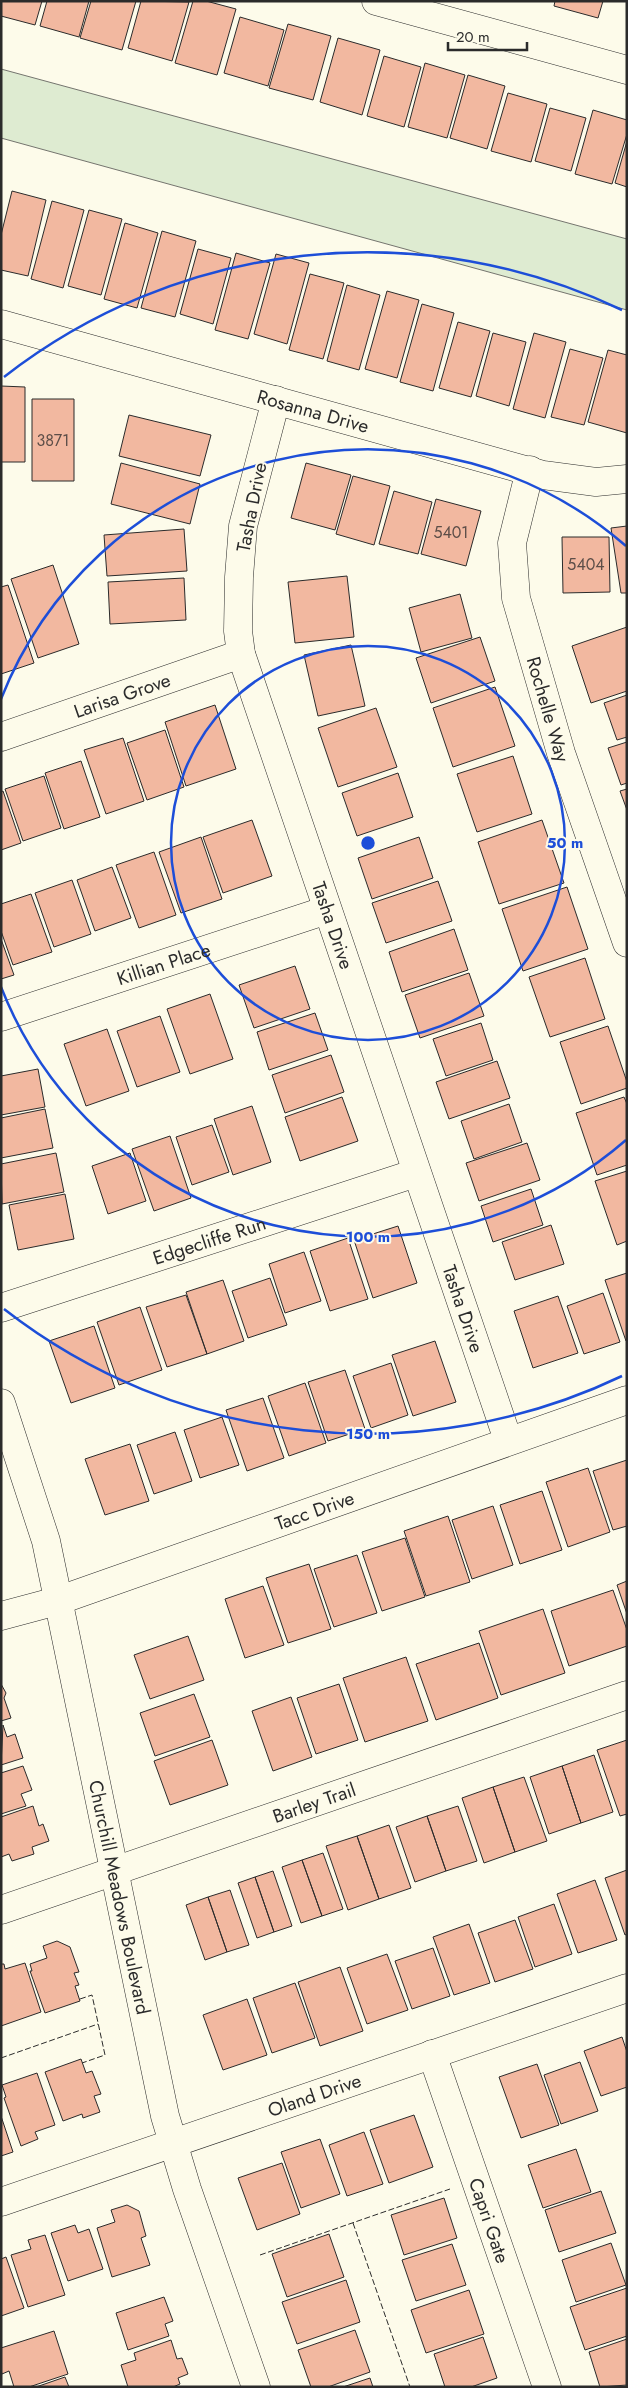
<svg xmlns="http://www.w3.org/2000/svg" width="628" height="2388" viewBox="0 0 628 2388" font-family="Jost,sans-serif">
<rect width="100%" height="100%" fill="#fdfbea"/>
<path fill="#deebd1" stroke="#74746e" d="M1 69 627 239V310L1 138Z"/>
<path fill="#f2b8a0" stroke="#2b2b2b" d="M1 1H42L35 25 1 16Z
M47 1H89L79 37 40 26Z
M91 1H136L122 50 80 38Z
M141 1 189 2 172 61 128 48Z
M193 1H206L236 9 217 75 175 63Z
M555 1H603L598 18 554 6Z
M240 17 284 30 268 86 224 73Z
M288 24 331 36 313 100 269 88Z
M338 38 380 50 362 115 320 102Z
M384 56 421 67 404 127 367 116Z
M425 63 465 75 447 138 408 127Z
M468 75 505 86 487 149 450 138Z
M508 93 547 104 531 162 491 151Z
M550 108 586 118 571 171 535 161Z
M593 110 627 120V134L612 184 575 174Z
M627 141V187L615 183Z
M12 191 46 200 28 276 1 270V235Z
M52 201 84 210 63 288 31 279Z
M89 210 122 219 101 295 68 286Z
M125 223 158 233 137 308 104 299Z
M162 231 196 241 175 317 141 308Z
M198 249 231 258 213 324 180 314Z
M236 253 270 263 248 339 215 330Z
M276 254 309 263 287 344 254 334Z
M310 274 344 283 323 359 289 350Z
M347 285 380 295 359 370 327 361Z
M387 291 419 300 397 378 365 369Z
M422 304 454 313 433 391 400 382Z
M458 322 490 331 471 397 439 388Z
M493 333 526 342 509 406 476 396Z
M534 333 566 342 545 418 513 409Z
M570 349 603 358 584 425 551 417Z
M608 350 627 355V433L588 422Z
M1 386 25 387V462H1Z
M32 399H74V481H32Z
M129 415 211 435 200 476 119 456Z
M121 463 200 484 190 524 111 504Z
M306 463 351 475 335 530 291 518Z
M353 476 390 486 374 545 336 534Z
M394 491 432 502 418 554 379 544Z
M436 499 481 511 466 566 421 554Z
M627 526V593H621L611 528Z
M184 529 187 571 107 576 104 535Z
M562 537H609L610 592 563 593Z
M53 565 79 644 38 658 11 579Z
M347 576 354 637 295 643 288 582Z
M184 578 186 620 110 624 108 582Z
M8 585 34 663 1 674V587Z
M460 594 472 638 421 652 409 608Z
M627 627V691L591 703 572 646Z
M480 637 495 681 431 703 416 658Z
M351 645 365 706 318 716 304 655Z
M495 687 515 746 453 767 433 708Z
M627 695V737L617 740 604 703Z
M215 705 236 769 186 786 165 722Z
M376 708 397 767 338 787 318 728Z
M165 730 184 787 147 800 127 743Z
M123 738 144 801 106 814 84 750Z
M627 742V783L621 785 608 748Z
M513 756 532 814 477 832 457 774Z
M81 761 100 817 64 829 45 773Z
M398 773 413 817 357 836 342 793Z
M44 776 61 828 23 841 5 789Z
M627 789V810L620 791Z
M3 791 21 843 1 850V792Z
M252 820 272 876 223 893 203 837Z
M542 820 564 883 499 904 478 842Z
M201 837 222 899 181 913 159 852Z
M419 837 433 878 372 899 358 858Z
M154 852 176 915 139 928 116 865Z
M112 867 131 918 95 931 77 880Z
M72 880 91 934 54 947 35 893Z
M438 881 452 921 386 943 372 903Z
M567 887 588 949 523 971 502 909Z
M31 894 52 952 13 965 1 931V904Z
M454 929 468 970 402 992 389 952Z
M1 939 14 975 1 979Z
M585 958 605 1019 550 1037 529 977Z
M295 966 310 1009 254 1028 239 985Z
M469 973 484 1016 420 1038 405 995Z
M210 994 233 1059 190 1074 167 1009Z
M315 1013 328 1050 269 1070 257 1032Z
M160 1016 180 1072 137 1087 117 1031Z
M481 1023 493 1060 446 1076 433 1039Z
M608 1026 627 1082V1088L581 1104 560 1042Z
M107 1029 129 1091 86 1106 64 1044Z
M331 1055 344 1092 285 1113 272 1075Z
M497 1061 510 1098 449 1119 436 1082Z
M38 1069 45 1107 1 1115V1076Z
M342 1097 358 1141 300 1161 285 1117Z
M624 1097 627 1104V1165L597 1175 576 1113Z
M509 1104 522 1142 474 1159 461 1121Z
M252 1106 271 1162 233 1175 214 1119Z
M45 1109 53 1148 1 1158V1118Z
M212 1125 229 1172 192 1185 176 1137Z
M170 1136 191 1198 154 1211 132 1149Z
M527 1143 540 1180 479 1201 466 1163Z
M56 1153 64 1192 2 1204 1 1164Z
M130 1153 146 1201 108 1214 92 1166Z
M627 1171V1241L617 1245 595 1181Z
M531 1189 543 1225 493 1242 481 1206Z
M65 1194 74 1239 18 1250 9 1205Z
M551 1225 564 1264 515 1280 502 1242Z
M398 1226 417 1283 373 1298 354 1240Z
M348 1238 368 1299 330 1311 310 1251Z
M304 1252 321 1301 285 1313 269 1264Z
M627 1273V1341H626L605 1280Z
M270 1278 287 1325 248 1338 232 1291Z
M223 1280 244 1341 207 1354 186 1292Z
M603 1293 620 1342 584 1354 567 1306Z
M186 1295 207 1354 167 1367 146 1307Z
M558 1296 578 1353 533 1368 514 1311Z
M140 1307 162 1370 119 1385 97 1322Z
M94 1326 115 1388 71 1403 49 1341Z
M435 1341 456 1402 413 1416 392 1355Z
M391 1363 408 1415 371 1428 353 1376Z
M345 1370 365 1429 328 1441 308 1382Z
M305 1383 326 1443 289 1456 268 1396Z
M263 1398 284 1458 247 1471 226 1410Z
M222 1417 239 1465 200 1478 184 1430Z
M175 1432 192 1481 154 1494 137 1445Z
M130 1444 149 1501 105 1515 85 1459Z
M627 1460V1526L613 1530 593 1471Z
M588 1468 610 1532 568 1547 546 1482Z
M542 1491 562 1550 520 1564 500 1505Z
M493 1506 513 1565 472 1579 452 1520Z
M448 1516 470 1582 426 1596 404 1531Z
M405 1538 425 1597 382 1611 362 1552Z
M357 1555 377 1613 334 1627 314 1569Z
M309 1564 331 1629 288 1643 266 1578Z
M627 1581V1614L617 1585Z
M263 1586 284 1645 245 1658 225 1599Z
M613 1590 627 1630V1646L569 1666 551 1611Z
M543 1609 565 1673 501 1695 479 1631Z
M188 1636 204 1680 150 1699 134 1655Z
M479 1643 498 1698 436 1720 416 1664Z
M406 1657 428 1721 365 1742 343 1678Z
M1 1684 6 1693 4 1698 11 1718 1 1721Z
M339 1684 358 1740 316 1754 297 1698Z
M194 1694 210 1737 155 1756 140 1713Z
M291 1697 312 1757 273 1771 252 1711Z
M3 1725 7 1737 15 1734 23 1758 1 1765Z
M212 1740 228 1785 170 1805 154 1761Z
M627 1740V1814L620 1816 597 1750Z
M594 1755 613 1812 581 1823 562 1766Z
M23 1766 32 1790 21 1794 26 1806 1 1814V1773Z
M562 1766 581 1823 549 1834 530 1777Z
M524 1777 547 1841 515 1852 493 1787Z
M493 1787 515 1852 484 1863 462 1798Z
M33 1806 39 1826 43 1824 49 1841 32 1847 34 1854 12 1861 9 1854 1 1857V1817Z
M458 1806 477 1861 446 1871 427 1816Z
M427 1816 446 1871 415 1882 396 1827Z
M389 1825 411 1888 379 1899 357 1836Z
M357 1836 379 1899 348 1910 326 1846Z
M323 1853 343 1909 322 1916 302 1860Z
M302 1860 322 1916 301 1923 282 1867Z
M627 1870V1934L625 1935 605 1878Z
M273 1871 292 1926 274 1932 255 1877Z
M255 1877 274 1932 257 1938 238 1883Z
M595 1880 617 1940 578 1953 557 1894Z
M230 1890 249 1945 227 1952 208 1897Z
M208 1897 227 1952 205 1960 186 1905Z
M554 1904 572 1954 535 1967 518 1917Z
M515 1920 533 1969 495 1982 478 1933Z
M469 1924 490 1983 454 1995 433 1937Z
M57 1941 70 1947 79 1972 74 1973 79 1985 75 1986 80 2001 45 2013 30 1971H32L30 1964 47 1958 43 1946Z
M433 1948 450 1996 412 2009 395 1961Z
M387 1954 408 2010 367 2024 347 1968Z
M25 1963 41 2012 1 2026V1964H4L5 1969Z
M340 1967 363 2031 320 2046 298 1982Z
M295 1983 315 2038 272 2053 253 1998Z
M247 1999 267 2055 223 2070 203 2015Z
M622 2037 627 2052V2087L601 2096 584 2051Z
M81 2059 86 2073 92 2071 101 2094 94 2096 100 2112 83 2118 82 2114 63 2121 45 2072Z
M580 2062 598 2111 561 2124 544 2075Z
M537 2064 559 2125 521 2138 499 2077Z
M37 2073 55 2125 35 2132 38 2139 21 2146 4 2098 6 2097 2 2085Z
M414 2115 433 2167 389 2183 370 2130Z
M1 2116 13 2152 1 2156Z
M364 2132 383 2184 347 2196 329 2145Z
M320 2139 340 2194 301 2208 281 2152Z
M576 2149 591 2192 543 2208 528 2165Z
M282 2163 300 2214 257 2230 238 2178Z
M601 2191 616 2233 559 2252 545 2210Z
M444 2198 457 2238 404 2255 391 2215Z
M127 2205 139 2211 146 2236 141 2238 150 2265 112 2277 97 2228 115 2222 111 2210Z
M75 2225 78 2233 89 2229 103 2269 68 2281 51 2233Z
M329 2234 344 2277 287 2297 272 2254Z
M45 2235 65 2295 28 2307 11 2255 31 2249 28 2240Z
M611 2243 626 2285 576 2302 562 2260Z
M452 2244 466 2285 416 2301 402 2260Z
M6 2257 24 2308 1 2316V2259Z
M346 2280 360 2322 297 2344 282 2302Z
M627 2288V2336L585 2350 570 2307Z
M469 2290 484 2334 426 2353 411 2310Z
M164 2297 173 2321 165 2324 169 2336 128 2350 116 2313Z
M355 2330 370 2372 328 2387H311L298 2350Z
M54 2331 68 2374 29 2387H14L9 2371 2 2374 1 2370V2348Z
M483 2337 497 2378 471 2387H445L434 2354Z
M627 2339V2385L600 2387 589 2352Z
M171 2340 177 2359 182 2358 188 2374 178 2378 180 2384 173 2387H128L121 2365 136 2360 134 2353Z
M65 2377 69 2387H36Z
M370 2378 373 2387H343Z"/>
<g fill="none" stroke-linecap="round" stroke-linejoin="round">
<g stroke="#2b2b2b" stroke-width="29">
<g id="minor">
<path d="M376 1 627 70"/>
<path id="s1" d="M1 324 543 475 596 482 627 479"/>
<path id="s2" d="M276 400 243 526 239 577 238 631 241 654 508 1440"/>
<path id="s3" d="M530 470 512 543 516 598 561 753 627 943"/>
<path id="s4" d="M1 737 241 654"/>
<path id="s5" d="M1 1017 327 910"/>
<path id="s6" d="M1 1308 416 1173"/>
<path id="s7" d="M1 1403 46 1541 165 2116 187 2189 256 2387"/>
<path id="s8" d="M1 1616 57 1601 627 1400"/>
<path id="s9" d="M1 1910 627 1695"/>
<path id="s10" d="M432 2054 547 2387"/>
<path id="s11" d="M1 2202 627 1988"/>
</g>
</g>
<use href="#minor" stroke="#fdfbea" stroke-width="28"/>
<path stroke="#2b2b2b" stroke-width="1" stroke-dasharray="6 2.5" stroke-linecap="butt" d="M80 1999 92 1995 105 2055 82 2063
M1 2058 98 2024
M353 2223 410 2387
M260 2255 450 2189"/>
</g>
<g fill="none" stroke="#1d4ed8" stroke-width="2.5">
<circle cx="368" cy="843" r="197"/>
<path d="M626 1140A394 394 0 0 1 1 987M1 699A394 394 0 0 1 626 546"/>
<path d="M622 1376A591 591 0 0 1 4 1309M4 377A591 591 0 0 1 622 310"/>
</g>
<g text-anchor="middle" stroke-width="4" stroke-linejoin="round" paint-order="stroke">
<g font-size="16" fill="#5d4e48">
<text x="53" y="446">3871</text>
<text x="451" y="538">5401</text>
<text x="586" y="570">5404</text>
</g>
<g font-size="19" fill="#2b2b2b" stroke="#fdfbea">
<text dy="7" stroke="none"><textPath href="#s1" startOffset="324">Rosanna Drive</textPath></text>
<text transform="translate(251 507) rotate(-79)" y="7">Tasha Drive</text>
<text dy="7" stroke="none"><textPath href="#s4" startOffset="128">Larisa Grove</textPath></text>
<text dy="7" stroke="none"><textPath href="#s3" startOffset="246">Rochelle Way</textPath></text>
<text dy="7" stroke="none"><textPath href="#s2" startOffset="545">Tasha Drive</textPath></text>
<text dy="7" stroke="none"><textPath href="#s5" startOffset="171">Killian Place</textPath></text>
<text dy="7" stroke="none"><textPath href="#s6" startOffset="219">Edgecliffe Run</textPath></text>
<text dy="7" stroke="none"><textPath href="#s2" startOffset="950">Tasha Drive</textPath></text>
<text dy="7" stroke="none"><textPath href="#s8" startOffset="331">Tacc Drive</textPath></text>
<text dy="7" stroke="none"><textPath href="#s9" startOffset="331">Barley Trail</textPath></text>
<text dy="7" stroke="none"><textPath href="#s7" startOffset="509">Churchill Meadows Boulevard</textPath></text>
<text dy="7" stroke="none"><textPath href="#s11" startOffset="331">Oland Drive</textPath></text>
<text dy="7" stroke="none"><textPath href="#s10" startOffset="176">Capri Gate</textPath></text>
</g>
</g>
<circle cx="368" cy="843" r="8" fill="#1d4ed8" stroke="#fdfbea" stroke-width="2.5"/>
<g font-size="15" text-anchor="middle" font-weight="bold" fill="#1d4ed8" stroke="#fdfbea" stroke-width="4" stroke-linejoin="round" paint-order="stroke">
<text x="565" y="848">50 m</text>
<text x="368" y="1242">100 m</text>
<text x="368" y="1439">150 m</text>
</g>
<rect width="628" height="2388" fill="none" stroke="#2b2b2b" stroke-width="5"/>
<path d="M448 42v8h79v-8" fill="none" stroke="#2b2b2b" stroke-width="2.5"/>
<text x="456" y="42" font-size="15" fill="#2b2b2b" stroke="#fdfbea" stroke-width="4" paint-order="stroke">20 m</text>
</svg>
